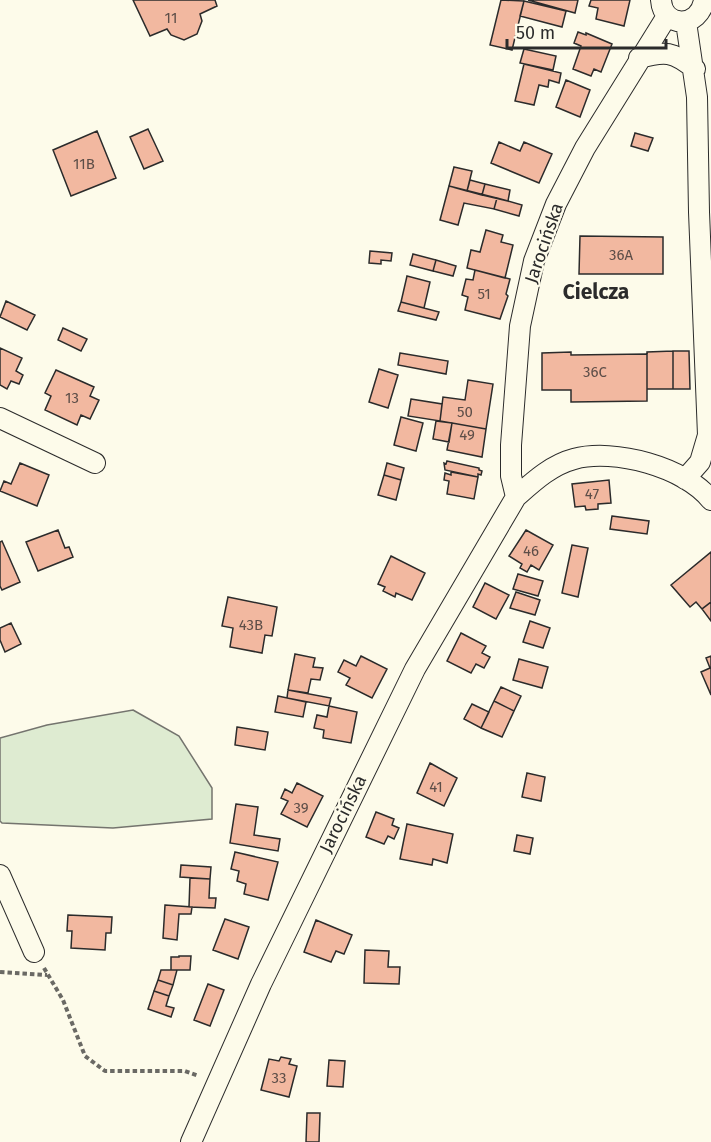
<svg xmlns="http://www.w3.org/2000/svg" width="711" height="1142" viewBox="0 0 711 1142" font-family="'Fira Sans',sans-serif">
<rect width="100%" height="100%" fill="#fdfbea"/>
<path fill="#deebd1" stroke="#74746e" stroke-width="1.5" d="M133 710 179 736 212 788V819L113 828 2 823 0 821V738L47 725Z"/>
<path fill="#f2b8a0" stroke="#2b2b2b" stroke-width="1.5" d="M133 0H215L217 6 200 14 202 21 197 34 184 40 171 35 167 29 150 36Z
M501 0 524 1 512 50 490 45Z
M528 0H578L575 13Z
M591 0H630L624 26 596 19 598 8 589 6Z
M524 1 566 11 562 27 520 16Z
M578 32 586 35V33L612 44 601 72 594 69 591 76 573 69 581 46 574 43Z
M524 49 556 56 553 70 520 63Z
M524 64 561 73 559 83 549 80 548 87 539 85 534 105 515 101Z
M566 80 590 90 580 117 556 107Z
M148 129 163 161 144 169 130 137Z
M97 131 116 178 71 196 53 150Z
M635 133 653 138 648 151 631 146Z
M499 142 520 151 524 142 552 154 539 183 491 163Z
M454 167 472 171 467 191 449 186Z
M470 180 485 184 482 195 467 191Z
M485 184 510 190 508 201 482 195Z
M449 186 497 198 494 209 464 203 458 225 440 220Z
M497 198 522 205 519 216 494 209Z
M486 230 503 235 501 242 513 245 505 278 467 268 471 250 480 252Z
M580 236 663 237V274H579Z
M370 251 392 253 391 261 381 260V264L369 263Z
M413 254 436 260 433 271 410 265Z
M436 260 456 266 453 276 433 271Z
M475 270 510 279 506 294 508 296 500 319 465 310 468 297 462 295 466 279 473 280Z
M407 276 430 282 424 308 401 302Z
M6 301 35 315 27 330 0 317Z
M401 302 439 312 436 320 398 311Z
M63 328 87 339 81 351 58 340Z
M0 348 22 358 16 371 23 375 19 384 11 381 7 389 0 385Z
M673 351H689L690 389H673Z
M673 351V389H647V352Z
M571 352V355L647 354V401L571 402V390H542V353Z
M400 353 448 361 446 374 398 365Z
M379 369 398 375 388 408 369 402Z
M56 370 94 387 90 396 99 400 90 419 81 415 77 425 45 410 51 396 45 393Z
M468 380 493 384 486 429 440 421 443 397 465 400Z
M411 399 442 404 440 421 408 416Z
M401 417 423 423 416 451 394 445Z
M436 421 452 423 449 442 433 439Z
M452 423 486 429 482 457 447 450Z
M447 461 479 468V470L482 471 481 475 478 474V477L445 470 444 463 446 464Z
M20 463 49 475 37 506 0 491 4 481 11 484Z
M387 463 404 468 401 480 384 475Z
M451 472 478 477 474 499 447 494 449 481 444 480 445 473 451 475Z
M384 475 401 480 396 500 378 495Z
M609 480 611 503 598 504V509L586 510 585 506 575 507 572 484Z
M612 516 649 521 647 534 610 529Z
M58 530 65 548 69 547 73 557 38 571 26 542Z
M526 530 553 545 539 570 531 565 527 572 520 568 522 564 509 556Z
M2 541 20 582 2 590 0 586V542Z
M572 545 588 548 578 597 562 593Z
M711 552V602L702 609 696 602 690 607 671 585Z
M391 556 425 573 412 600 396 593 395 597 383 591 385 587 378 584Z
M518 574 543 581 538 596 513 589Z
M485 583 509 595 496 619 473 607Z
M516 592 540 600 535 615 510 608Z
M228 597 277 607 272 636 265 635 262 653 230 647 233 628 222 626Z
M711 602V621L702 609Z
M530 621 550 628 543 648 523 642Z
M11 623 21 644 5 652 0 640V628Z
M461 633 486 646 482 653 490 657 484 668 476 664 471 673 447 661Z
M295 654 315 658 313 667 323 668 320 680 311 679 308 693 288 690Z
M361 656 387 669 372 698 346 685 350 678 338 672 344 660 356 666Z
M711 656V695L701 672 710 668 706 658Z
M519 659 548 667 542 688 513 680Z
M501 687 521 696 514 711 494 701Z
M288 690 331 698 329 706 287 698Z
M278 696 306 702 303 717 275 712Z
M494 701 514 711 502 737 481 728Z
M472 704 489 712 481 728 464 719Z
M329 706 357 712 351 743 323 738 324 730 314 728 317 715 327 717Z
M237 727 268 732 265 750 235 745Z
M430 763 457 778 444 806 417 793Z
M527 773 545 777 541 801 522 797Z
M297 783 323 796 307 827 281 814 288 801 281 798 285 789 292 793Z
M236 804 258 807 254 835 280 839 278 851 230 843Z
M376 812 394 819 392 825 399 828 394 839 388 836 384 844 366 837Z
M407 824 453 834 447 863 433 859 432 865 400 859Z
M517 835 533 838 530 854 514 851Z
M235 852 278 862 268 900 244 894 246 884 237 881 239 871 231 869Z
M181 865 211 867 210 879 180 877Z
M190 878 210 879 209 898H216L215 908 189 907Z
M165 905 192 907 191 914H179L177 940 163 938Z
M68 915 112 917 111 933H106L105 950 71 948 72 931H67Z
M225 919 249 927 238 959 213 950Z
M316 920 352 935 344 954 336 951 331 962 304 952Z
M365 950 389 951 388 967H400L399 984 364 983Z
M179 956H191L190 970H171V957H179Z
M161 970H177L173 985 158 980Z
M158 980 173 985 169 996 154 991Z
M208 984 224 990 210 1026 194 1020Z
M154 991 169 996 166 1006 174 1008 171 1017 148 1009Z
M281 1057 291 1059 289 1064 297 1066 289 1097 261 1090 269 1059 279 1061Z
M329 1060 345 1061 343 1087 327 1086Z
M307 1113H320L319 1142H306Z"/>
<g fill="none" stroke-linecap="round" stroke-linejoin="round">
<g stroke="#2b2b2b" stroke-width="22">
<path id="minor" d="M661 0C663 29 700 28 704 0
M639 58C665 51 673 51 695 69
M0 418 95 463
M685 479 700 462 708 435 699 212 697 97 686 22
M516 497 511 476V445L520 326 534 261 556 204 585 148 667 16
M0 875 34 952
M191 1142 261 984 415 669 516 497C533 482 551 465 574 459 614 448 685 467 711 500"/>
</g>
<path stroke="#6a6964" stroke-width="4" stroke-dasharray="4.5 3" stroke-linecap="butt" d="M44 968 63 1000 85 1056 105 1071H185L199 1076
M0 972 47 975"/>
<use href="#minor" stroke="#fdfbea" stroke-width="20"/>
</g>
<g text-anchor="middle" stroke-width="4.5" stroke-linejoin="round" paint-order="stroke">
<g font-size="15" fill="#5d4e48">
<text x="171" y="23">11</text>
<text x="84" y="169">11B</text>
<text x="621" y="260">36A</text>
<text x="484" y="299">51</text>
<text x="595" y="377">36C</text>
<text x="72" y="403">13</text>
<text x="465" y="417">50</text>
<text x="467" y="440">49</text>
<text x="592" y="499">47</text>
<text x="531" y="556">46</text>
<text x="251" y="630">43B</text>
<text x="436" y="792">41</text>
<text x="301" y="813">39</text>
<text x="279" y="1083">33</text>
</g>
<g font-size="18" fill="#2b2b2b" stroke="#fdfbea">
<text transform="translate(544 243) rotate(-71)" y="6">Jarocińska</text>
<text transform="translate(343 814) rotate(-64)" y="6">Jarocińska</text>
</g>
<g font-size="21" font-weight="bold" fill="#2b2b2b" stroke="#fdfbea">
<text x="596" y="299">Cielcza</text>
</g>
</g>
<path d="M507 39v9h159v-9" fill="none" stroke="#2b2b2b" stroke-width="3"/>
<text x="516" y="39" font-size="18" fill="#2b2b2b" stroke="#fdfbea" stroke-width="4.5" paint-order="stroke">50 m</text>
</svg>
